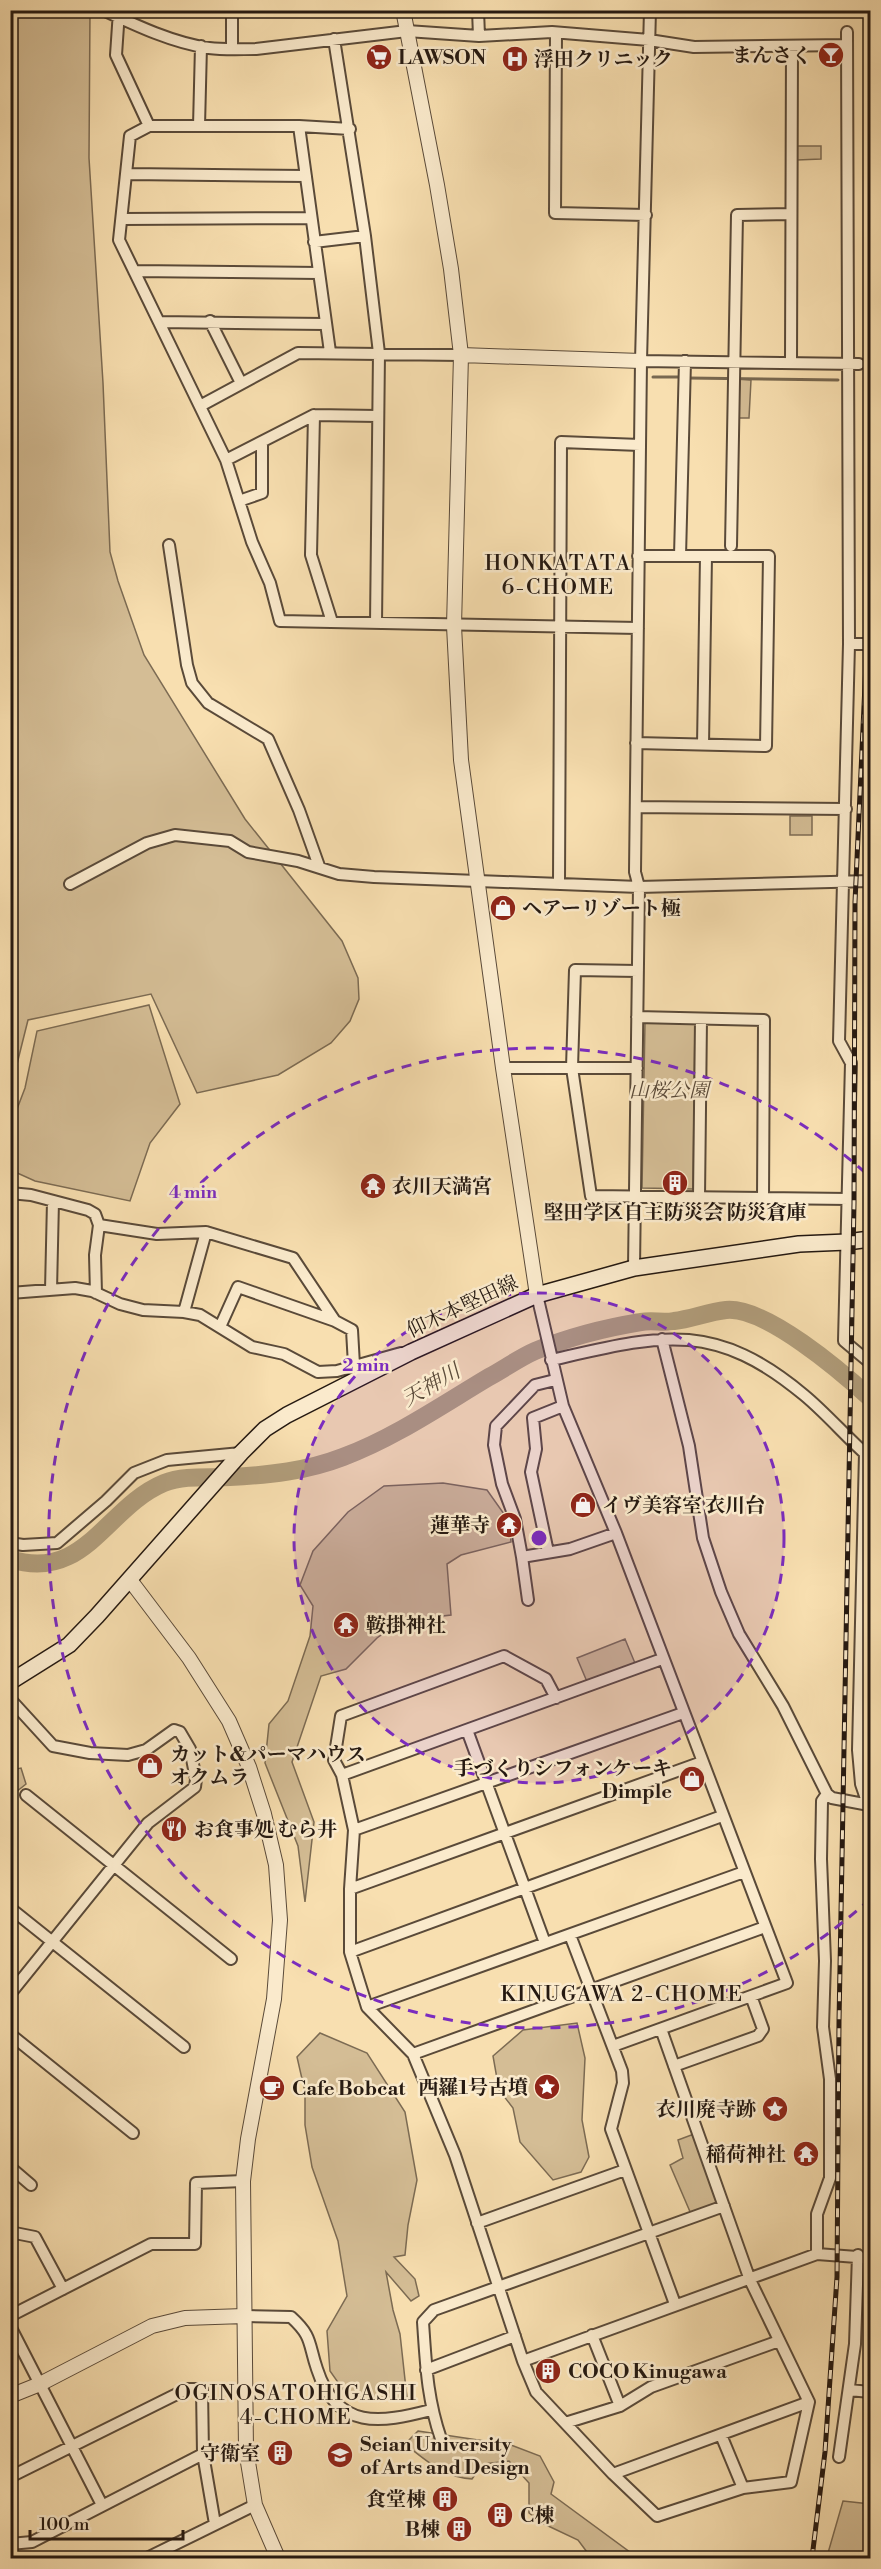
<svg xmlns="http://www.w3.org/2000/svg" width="881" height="2569" viewBox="0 0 881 2569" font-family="'Libre Bodoni','Noto Serif JP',serif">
<rect width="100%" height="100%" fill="#f8dfb0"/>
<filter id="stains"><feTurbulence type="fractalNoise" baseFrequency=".00333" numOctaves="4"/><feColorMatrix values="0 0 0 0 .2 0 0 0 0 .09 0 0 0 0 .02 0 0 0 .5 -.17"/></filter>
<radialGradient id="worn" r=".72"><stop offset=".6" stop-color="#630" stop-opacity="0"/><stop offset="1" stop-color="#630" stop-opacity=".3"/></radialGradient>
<path fill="#d4bd95" stroke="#7c6b53" stroke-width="1.5" d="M11 11H90L89 158 103 383 110 552 118 581 144 655 245 819 342 941 358 978 359 999 350 1021 331 1043 278 1075 197 1093 151 994 28 1020 11 1088Z
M797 146H821V159L797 160Z
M740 379 751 380 749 418H738Z
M790 816H812V835H790Z
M149 1005 180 1104 150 1143 130 1201 35 1181 15 1172 14 1117 25 1088 37 1031Z
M645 1022 695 1023 693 1189 642 1188Z
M443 1483 487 1490 509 1521 511 1542 461 1555 447 1564 451 1615 401 1621 377 1638 346 1669 321 1676 292 1762 314 1822 305 1902 298 1846 265 1763 269 1724 288 1701 310 1636 313 1606 300 1585 313 1551 348 1512 384 1486Z
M625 1639 637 1668 588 1684 577 1658Z
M21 1768 26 1784 11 1796V1770Z
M577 2023 585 2058 582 2120 589 2157 581 2172 553 2180 520 2142 513 2108 499 2090 493 2056 523 2030Z
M320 2033 367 2053 405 2112 417 2180 408 2225 405 2255 394 2257 415 2279 419 2296 411 2301 386 2272 393 2310 400 2334 407 2398H359L344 2391 330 2371 327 2331 347 2296 338 2241 312 2167 305 2125V2092L297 2057Z
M694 2134 717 2203 691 2214 670 2165 683 2158 678 2140Z
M418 2431 511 2445 540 2456 554 2482 551 2494 638 2558H604L587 2552 578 2540 542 2523 529 2513V2483L509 2461 483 2464 472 2479C445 2478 425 2460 405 2444Z
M843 2501 870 2504V2558H789L794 2554 828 2553Z"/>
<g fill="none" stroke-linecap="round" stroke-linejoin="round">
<path stroke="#786850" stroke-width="3" d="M653 377H681
M688 378 838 380"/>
<path stroke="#b09c7a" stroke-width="18" d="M10 1559C85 1583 106 1507 164 1483 184 1475 209 1478 230 1477 269 1475 307 1471 343 1457 394 1438 442 1405 489 1377 504 1369 519 1358 535 1351 569 1337 604 1328 641 1322 652 1320 663 1323 674 1321 691 1319 708 1312 726 1310 765 1306 842 1372 870 1398"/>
<path stroke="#ceb790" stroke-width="10" stroke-dasharray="10 5" stroke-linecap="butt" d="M859 364H870"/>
<g stroke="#5a4a39" stroke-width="14">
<path id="minor" d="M103 10C135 25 173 43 209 48 224 50 240 49 256 49L407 31 479 36 552 32 649 40 694 47 847 45
M478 10 479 36
M119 11 116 55 149 126
M847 32 849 644 839 1041 851 1063 844 1341 869 1362
M556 33 555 213 646 215
M334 39 365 236 379 353 376 623
M232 49V10
M199 126 201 46
M299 126 330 352
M350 129 299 126H149L130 136 119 240 226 460 252 542 270 583 280 621 638 628
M128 174 306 176
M122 219 311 218
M314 242 365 236
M134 271 319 273
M210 321 241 383
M159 322 325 324
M641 361 859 364
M791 362 792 46
M200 406 298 353 461 355
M314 415 311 555 332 622
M226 460 314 415 377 416
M239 501 262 493V442
M169 545 187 665 192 683 208 703 268 739 299 810 319 866
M731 546 737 215 791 214
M680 556 685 361
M849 644H870
M636 743 766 746 769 556H638
M703 745 706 556
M636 807 846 809
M70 884 147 843 175 835 230 841 248 852 298 861 339 874 374 877 639 887 870 881
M559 884 561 442 640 445
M638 971 575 970 572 1068 591 1196 849 1199
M637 1017 764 1020 763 1198
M503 1068H637
M10 1193 31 1195 88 1210 95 1214 99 1225 157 1234 206 1232
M699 1197 701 1019
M634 1268 639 887 635 872 641 361 650 10
M51 1290 53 1201
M10 1293 75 1288 92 1291 120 1304 143 1310 184 1312 200 1315 252 1347 284 1354 318 1372 337 1371 401 1353
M96 1293 95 1255 99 1225
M537 1295 563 1406 616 1533 787 1983 613 2046
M184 1312 206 1232 293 1258 335 1321 352 1330 354 1365
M870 1319V1364
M220 1327 238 1287 335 1321
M662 1339 689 1446 703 1538 721 1592 739 1634 783 1706 827 1794 832 1798 869 1805
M551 1360C657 1336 712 1318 804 1395 827 1414 847 1438 870 1458
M555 1380 535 1385 496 1426 494 1445 502 1484 515 1519 522 1557 570 1549 616 1533
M865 1453 858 1750 861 1784 870 1810
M10 1543 23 1545 57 1543 106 1501 134 1473 167 1460 241 1453
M548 1552 531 1472 536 1449 533 1418 563 1406
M522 1557 528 1600
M556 1698 546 1679 504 1656 341 1716 334 1760 342 1775 354 1830 350 1889V1952L367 2007 413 2054 455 2155 523 2361 536 2392 613 2474 657 2516 743 2488 791 2482 809 2402 750 2280 661 2029
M10 1699 53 1746 90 1753 128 1755 146 1750 174 1730 180 1732 190 1749 196 1779 195 1787 148 1823 10 1994
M467 1730 545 1943
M342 1775 662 1659
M26 1795 231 1959
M354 1830 683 1713
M350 1889 702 1762
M10 1908 184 2047
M570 1935 622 2071 623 2083 611 2129 675 2304
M350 1952 722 1816
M367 2007 744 1872
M10 2034 133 2133
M413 2054 765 1927
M674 2066 758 2036 763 2029 751 1996
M10 2167 31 2185
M477 2223 625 2170
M10 2232 35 2237 63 2289
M817 2254V2214L830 2178V2079L823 2027 825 1961 821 1859 822 1801 827 1794
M10 2316 151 2244H195L196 2183 243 2181
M244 2316 291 2317C313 2337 308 2343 317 2369 337 2431 381 2423 431 2410
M10 2326 102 2505
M592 2335 620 2406
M523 2361 817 2254 870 2258
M426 2370 515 2336
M849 2390 870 2392
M565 2423 620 2406 651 2387 779 2341
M721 2435 743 2488
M441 2439C427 2398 426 2365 423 2322L434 2310 724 2206
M839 2457 855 2344 858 2255
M613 2474 809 2402
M10 2477 187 2389H202L203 2454 215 2524
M10 2544 32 2542 203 2454
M147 2558 255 2505"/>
</g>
<g stroke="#5a4a39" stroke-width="16">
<path id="tertiary" d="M403 10 437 185 451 269 461 355 454 626 461 760 503 1068 537 1295
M461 355 641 361
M130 1580 189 1658 229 1721 249 1767 264 1814 276 1865 280 1920 274 1999 248 2139 243 2181 246 2450 255 2505 278 2558
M10 2396 40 2384 152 2326 185 2318 244 2316"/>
</g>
<g stroke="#251911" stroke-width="18">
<path id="secondary" d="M10 1682 69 1645 97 1616 241 1453 265 1429 287 1415 411 1352 537 1295 634 1268 799 1244 847 1242 870 1239"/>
</g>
<use href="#minor" stroke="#faeacc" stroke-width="10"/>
<use href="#tertiary" stroke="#faeacc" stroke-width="14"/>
<use href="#secondary" stroke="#faeacc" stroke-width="15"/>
<g stroke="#251911" stroke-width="5">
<path id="rail" d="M812 2558 825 2452 837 2277 839 2022 854 1203 855 902 866 663 869 543 868 408 870 372"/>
</g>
<use href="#rail" stroke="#faeacc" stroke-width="3" stroke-dasharray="9" stroke-linecap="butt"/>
</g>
<circle cx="539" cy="1538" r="245" fill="#7b2cbf" fill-opacity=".12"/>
<g fill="none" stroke="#7b2cbf" stroke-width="3" stroke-dasharray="10 8">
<circle cx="539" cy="1538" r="245"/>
<path d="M870 1899A490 490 0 1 1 870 1177"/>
</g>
<defs>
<g id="bar-disc" transform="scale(1.35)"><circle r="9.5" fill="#8f2418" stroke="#faeacc"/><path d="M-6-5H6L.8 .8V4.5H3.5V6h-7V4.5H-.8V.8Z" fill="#fff"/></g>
<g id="supermarket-disc" transform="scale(1.35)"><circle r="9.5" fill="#8f2418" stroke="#faeacc"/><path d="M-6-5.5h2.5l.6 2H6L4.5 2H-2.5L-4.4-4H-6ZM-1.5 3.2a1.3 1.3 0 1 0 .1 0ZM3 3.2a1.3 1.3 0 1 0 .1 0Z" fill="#fff"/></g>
<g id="hospital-disc" transform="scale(1.35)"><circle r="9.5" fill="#8f2418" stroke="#faeacc"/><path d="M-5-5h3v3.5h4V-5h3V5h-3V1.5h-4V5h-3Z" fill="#fff"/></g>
<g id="shop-disc" transform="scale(1.35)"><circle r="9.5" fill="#8f2418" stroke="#faeacc"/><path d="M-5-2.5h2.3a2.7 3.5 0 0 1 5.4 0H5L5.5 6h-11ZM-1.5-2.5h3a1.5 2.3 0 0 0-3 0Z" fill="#fff"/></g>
<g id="building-disc" transform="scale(1.35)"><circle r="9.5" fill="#8f2418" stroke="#faeacc"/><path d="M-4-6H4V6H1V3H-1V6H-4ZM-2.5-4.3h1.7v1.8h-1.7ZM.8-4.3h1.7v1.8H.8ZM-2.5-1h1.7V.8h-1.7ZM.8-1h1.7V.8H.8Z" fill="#fff"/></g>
<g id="temple-disc" transform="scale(1.35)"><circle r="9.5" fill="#8f2418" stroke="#faeacc"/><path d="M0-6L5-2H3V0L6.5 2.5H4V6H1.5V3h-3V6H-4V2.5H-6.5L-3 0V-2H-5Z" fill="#fff"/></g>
<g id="restaurant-disc" transform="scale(1.35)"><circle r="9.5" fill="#8f2418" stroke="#faeacc"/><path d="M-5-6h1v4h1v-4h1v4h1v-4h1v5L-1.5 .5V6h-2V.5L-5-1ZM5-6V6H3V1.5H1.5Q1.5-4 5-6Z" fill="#fff"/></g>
<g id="sight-disc" transform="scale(1.35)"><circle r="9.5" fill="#8f2418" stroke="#faeacc"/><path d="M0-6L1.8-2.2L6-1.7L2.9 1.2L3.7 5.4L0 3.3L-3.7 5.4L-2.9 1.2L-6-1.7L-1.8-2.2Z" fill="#fff"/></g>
<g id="cafe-disc" transform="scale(1.35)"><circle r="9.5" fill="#8f2418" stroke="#faeacc"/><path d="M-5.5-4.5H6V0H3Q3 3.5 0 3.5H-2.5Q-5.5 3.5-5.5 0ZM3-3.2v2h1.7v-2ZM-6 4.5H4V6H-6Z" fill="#fff"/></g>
<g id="university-disc" transform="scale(1.35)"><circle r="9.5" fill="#8f2418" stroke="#faeacc"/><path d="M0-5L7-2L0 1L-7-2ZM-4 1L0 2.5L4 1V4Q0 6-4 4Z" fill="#fff"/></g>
</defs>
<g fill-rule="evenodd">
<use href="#bar-disc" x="831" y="55"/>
<use href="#supermarket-disc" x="379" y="57"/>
<use href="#hospital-disc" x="515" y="59"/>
<use href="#shop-disc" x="503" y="908"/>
<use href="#building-disc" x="675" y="1183"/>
<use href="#temple-disc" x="373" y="1186"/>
<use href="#shop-disc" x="583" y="1505"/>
<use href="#temple-disc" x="509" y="1525"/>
<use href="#temple-disc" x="346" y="1625"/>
<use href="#shop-disc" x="150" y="1766"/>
<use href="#shop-disc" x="692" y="1779"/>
<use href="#restaurant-disc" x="174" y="1829"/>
<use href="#sight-disc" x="547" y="2087"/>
<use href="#cafe-disc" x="272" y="2088"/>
<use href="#sight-disc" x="775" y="2109"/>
<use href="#temple-disc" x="806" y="2154"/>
<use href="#building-disc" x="548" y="2371"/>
<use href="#building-disc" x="280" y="2453"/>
<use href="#university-disc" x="340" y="2455"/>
<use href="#building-disc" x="445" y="2499"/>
<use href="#building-disc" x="500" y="2515"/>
<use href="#building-disc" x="459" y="2529"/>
</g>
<g text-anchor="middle" stroke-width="5" stroke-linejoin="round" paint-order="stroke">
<g font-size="20" font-weight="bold" fill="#251911" stroke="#faeacc" text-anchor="start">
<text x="812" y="62" text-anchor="end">まんさく</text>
<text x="398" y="64">LAWSON</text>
<text x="534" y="66">浮田クリニック</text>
<text x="522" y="915">ヘアーリゾート極</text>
<text x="392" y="1193">衣川天満宮</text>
<text x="675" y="1219" text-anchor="middle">堅田学区自主防災会 防災倉庫</text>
<text x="602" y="1512">イヴ美容室 衣川台</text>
<text x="490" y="1532" text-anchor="end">蓮華寺</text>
<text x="366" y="1632">鞍掛神社</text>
<text x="170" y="1761">カット&amp;パーマハウス<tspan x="170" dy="23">オクムラ</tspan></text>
<text x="672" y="1775" text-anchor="end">手づくりシフォンケーキ<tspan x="672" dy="23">Dimple</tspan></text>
<text x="194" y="1836">お食事処 むら井</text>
<text x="528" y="2094" text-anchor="end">西羅1号古墳</text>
<text x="292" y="2095">Cafe Bobcat</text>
<text x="756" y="2116" text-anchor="end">衣川廃寺跡</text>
<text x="786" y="2161" text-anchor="end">稲荷神社</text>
<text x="568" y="2378">COCO Kinugawa</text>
<text x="360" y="2451">Seian University<tspan x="360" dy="23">of Arts and Design</tspan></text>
<text x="260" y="2460" text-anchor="end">守衛室</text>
<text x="426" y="2506" text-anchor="end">食堂棟</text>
<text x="520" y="2522">C棟</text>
<text x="440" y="2536" text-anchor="end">B棟</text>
</g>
<g font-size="20" font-style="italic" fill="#5a4a39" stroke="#faeacc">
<text x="669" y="1097">山桜公園</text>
</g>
<g font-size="20" fill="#251911" stroke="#faeacc">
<text transform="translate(462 1306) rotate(-25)" y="7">仰木本堅田線</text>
</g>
<g font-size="21" letter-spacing="1.5" fill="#251911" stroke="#faeacc">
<text x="558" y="570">HONKATATA<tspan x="558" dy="24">6-CHOME</tspan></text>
<text x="622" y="2001">KINUGAWA 2-CHOME</text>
<text x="296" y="2400">OGINOSATOHIGASHI<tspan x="296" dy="24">4-CHOME</tspan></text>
</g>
<g font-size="21" font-style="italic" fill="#5d4d3b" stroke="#faeacc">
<text transform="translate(431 1385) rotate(-30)" y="7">天神川</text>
</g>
</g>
<circle cx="539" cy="1538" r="9" fill="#7b2cbf" stroke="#faeacc" stroke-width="3"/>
<g font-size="18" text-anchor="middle" font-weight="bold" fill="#7b2cbf" stroke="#faeacc" stroke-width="5" stroke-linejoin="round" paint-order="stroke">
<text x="193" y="1198">4 min</text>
<text x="366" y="1371">2 min</text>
</g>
<rect width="881" height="2569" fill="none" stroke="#f8dfb0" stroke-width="36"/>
<rect x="12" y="12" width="857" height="2545" fill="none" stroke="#251911" stroke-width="3"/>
<rect x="18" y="18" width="845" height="2533" fill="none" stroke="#251911" stroke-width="1.5"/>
<path d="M30 2530v9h153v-9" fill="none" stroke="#251911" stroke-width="3"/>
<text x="39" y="2530" font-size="18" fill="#251911" stroke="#faeacc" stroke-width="4.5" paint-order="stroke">100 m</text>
<rect width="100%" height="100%" filter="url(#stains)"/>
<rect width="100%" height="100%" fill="url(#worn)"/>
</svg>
